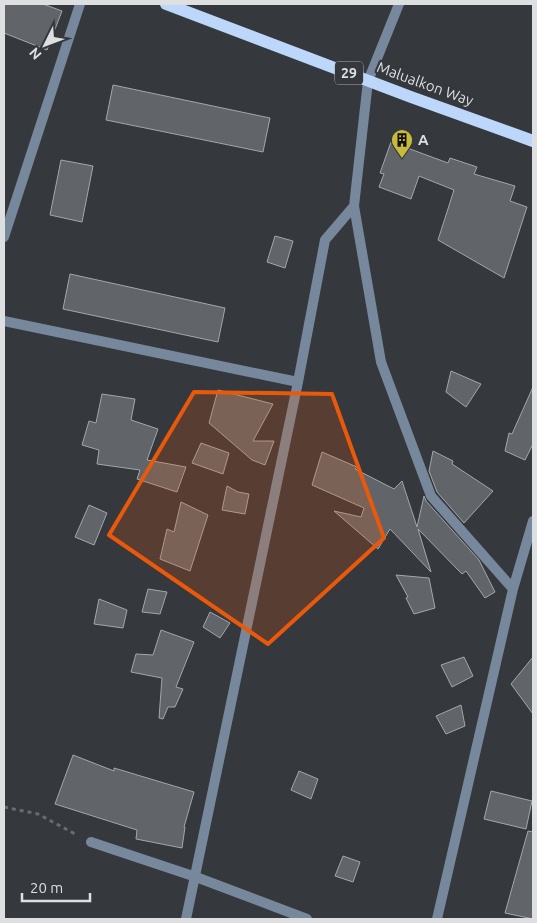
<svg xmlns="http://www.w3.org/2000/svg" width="537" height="923" viewBox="0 0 537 923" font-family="Ubuntu,sans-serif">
<rect width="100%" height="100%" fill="#35383c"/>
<path fill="#616569" stroke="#a3a7ac" d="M4 4H43L62 11 47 50 4 33Z
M113 85 270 118 263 152 106 120Z
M391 142 448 163 450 158 477 167 474 174 515 186 510 201 527 207 504 278 438 240 454 190 419 176 411 199 379 187 384 174 380 173Z
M61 160 93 166 82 222 50 215Z
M275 236 293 241 285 268 267 262Z
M70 274 225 308 218 342 63 309Z
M451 371 481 384 466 407 446 392Z
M533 387V444L525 460 505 451 509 433 512 434Z
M218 390 273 404 253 441H274L265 465 252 460 209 423Z
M102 394 135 399 131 420 158 429 147 460 186 467 177 492 137 479 140 470 97 464 99 450 82 445 89 421 96 423Z
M201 443 229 453 223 474 192 463Z
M433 451 453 461 452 464 493 491 464 523 437 492 429 471Z
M322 452 357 467 355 469 394 489 402 481 417 527 424 496 426 501 479 560 495 592 485 598 466 571 462 574 418 529 431 572 390 529 378 549 334 511 361 517 364 508 312 485Z
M227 486 238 492 249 494 245 514 222 510Z
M181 502 208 515 190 571 160 559 167 529 174 532Z
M89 505 107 513 94 545 75 537Z
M396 575 429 578 435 608 414 614 406 598 408 597Z
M148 589 167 592 160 614 142 612Z
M99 599 127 610 123 628 94 624Z
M210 612 230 623 220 638 203 627Z
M161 630 194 642 176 687 183 689 175 707H168L163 719 159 718 162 678 131 672 136 654 153 655Z
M464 657 473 676 452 687 441 665Z
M533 657V714L511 684Z
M461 705 465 726 446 734 436 716Z
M73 755 114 771V768L194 792 184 827H185L182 848 136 839 137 830 55 804Z
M299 771 318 779 311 799 291 790Z
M491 791 532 801 526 829 484 819Z
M528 831 533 832V919L505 913Z
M343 856 360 862 353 882 335 876Z"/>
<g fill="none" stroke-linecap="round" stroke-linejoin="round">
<path stroke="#696c6f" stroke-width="3" stroke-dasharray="4 4" stroke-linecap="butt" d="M4 807 38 814 77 835"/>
<path stroke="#77889c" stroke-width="10" d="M354 206 381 362 431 496 513 589
M4 237 80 4
M4 321 298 382
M91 842 196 877 307 919
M186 919 298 382 325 240 354 206 368 81 399 4
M437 919 513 589 533 521"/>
<path stroke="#bcd7f9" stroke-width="12" d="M166 4 411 97 533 141"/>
</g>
<path fill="#e8590c" fill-opacity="0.2" stroke="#e8590c" stroke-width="4" stroke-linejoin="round" d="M194 392 332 394 384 538 268 644 109 535Z"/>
<defs>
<g id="building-pin" transform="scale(1.125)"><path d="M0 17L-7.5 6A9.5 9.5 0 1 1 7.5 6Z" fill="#c7bb3c" stroke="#35383c"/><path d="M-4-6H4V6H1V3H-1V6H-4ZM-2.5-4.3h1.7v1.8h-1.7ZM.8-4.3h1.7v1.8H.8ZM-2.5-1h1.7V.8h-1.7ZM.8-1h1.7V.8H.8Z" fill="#111"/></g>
</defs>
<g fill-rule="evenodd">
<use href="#building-pin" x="402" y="140"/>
</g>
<g text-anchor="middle" stroke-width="4.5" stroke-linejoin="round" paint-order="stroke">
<rect fill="#35383c" stroke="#abadb0" stroke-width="1" x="335" y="61.5" width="28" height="23" rx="4"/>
<g font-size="14" font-weight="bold" fill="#dddfe1">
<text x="349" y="78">29</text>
</g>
<g font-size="15" fill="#dddfe1" stroke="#35383c">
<text transform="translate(425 84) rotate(20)" y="5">Malualkon Way</text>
</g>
<g font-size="15" font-weight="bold" fill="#dddfe1" stroke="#35383c" text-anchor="start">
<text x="418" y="145">A</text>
</g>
</g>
<rect width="537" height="923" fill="none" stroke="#dddfe1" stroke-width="10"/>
<g transform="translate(45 45) rotate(228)" stroke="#35383c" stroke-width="4" paint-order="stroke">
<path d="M0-4L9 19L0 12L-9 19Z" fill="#dddfe1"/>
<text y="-8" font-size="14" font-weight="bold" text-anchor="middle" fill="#dddfe1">N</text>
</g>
<path d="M22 893v8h68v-8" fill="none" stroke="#dddfe1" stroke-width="2.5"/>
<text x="30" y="893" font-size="15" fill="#dddfe1" stroke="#35383c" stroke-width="4" paint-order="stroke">20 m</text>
</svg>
